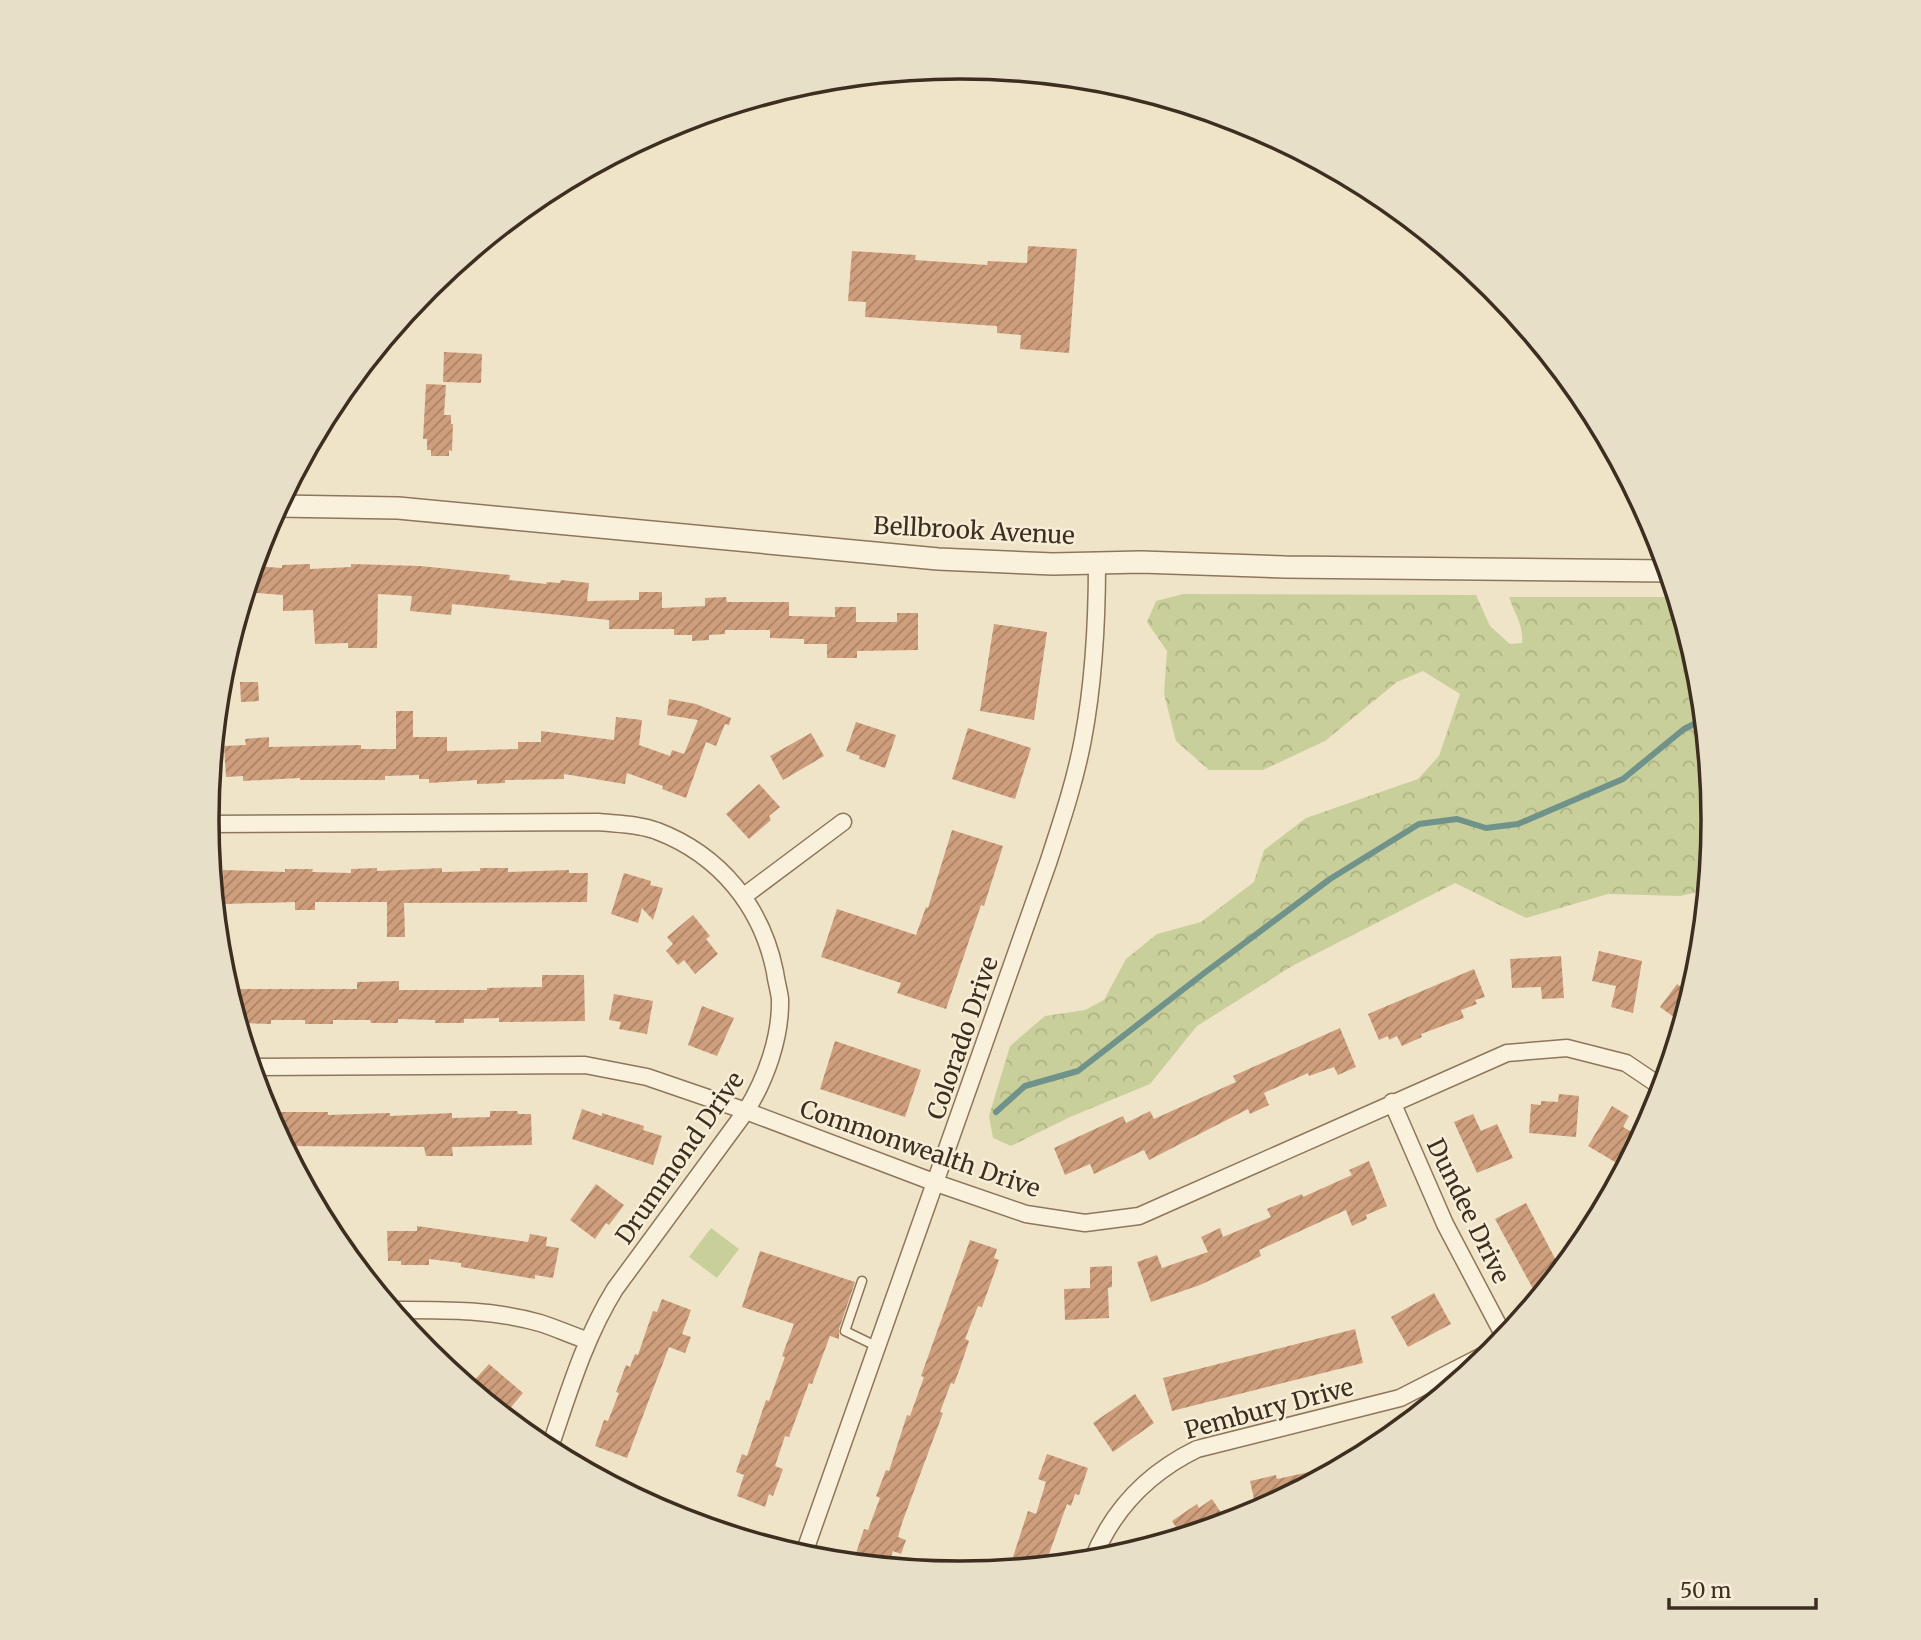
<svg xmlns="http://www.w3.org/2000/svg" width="1921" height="1640" viewBox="0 0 1921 1640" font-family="Merriweather,serif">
<defs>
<pattern id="forest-crowns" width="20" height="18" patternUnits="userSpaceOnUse" patternTransform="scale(1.75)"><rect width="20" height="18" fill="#c9cf9b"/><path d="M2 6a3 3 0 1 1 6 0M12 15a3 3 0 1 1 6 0" fill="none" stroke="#aeb285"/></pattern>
<pattern id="building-hatch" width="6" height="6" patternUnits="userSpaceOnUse" patternTransform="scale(1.75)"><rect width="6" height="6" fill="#cf9f7d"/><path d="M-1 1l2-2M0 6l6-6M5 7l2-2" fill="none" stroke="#a98266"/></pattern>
</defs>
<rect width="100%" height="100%" fill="#f0e4c8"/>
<path fill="url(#forest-crowns)" d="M1183 594 1476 595 1490 626 1510 644 1522 643C1524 625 1514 613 1509 597H1677L1700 673 1714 820 1707 890 1680 896 1608 894 1526 918 1455 883 1294 965 1197 1026 1150 1084 1070 1117 1011 1146 993 1138 989 1116 1010 1046 1045 1016 1085 1010 1104 1000 1126 959 1157 934 1201 922 1254 882 1264 850 1306 818 1418 779 1439 756 1460 694 1423 671 1397 682 1325 741 1263 770H1209L1176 741 1164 694 1167 651 1147 622 1156 601Z"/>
<path fill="#c9cf9b" d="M711 1228 739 1249 717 1278 689 1257Z"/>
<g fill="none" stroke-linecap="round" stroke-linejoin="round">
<path stroke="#6f938a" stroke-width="6" d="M996 1112 1025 1086 1078 1071 1203 974 1330 879 1419 824 1457 819 1486 828 1518 824 1623 779 1684 729 1704 719"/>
</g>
<path fill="url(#building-hatch)" d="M1028 246 1077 249 1069 353 1020 349 1021 335 997 333V326L865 317 866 302 848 301 852 251 916 255 915 260 987 265 988 261 1027 263Z
M444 352 482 354 481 383 443 382Z
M426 384 446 385 444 415H451V424H453L452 451 449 450V456H431V450H427V439H423Z
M310 564V569L351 567V564L420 566 510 575 509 580 546 584 547 582 560 583 561 580 589 583 587 601 639 600V592H662V608L705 606V598L726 597 727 602H789V616L835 617V607H856V622H897V613H918V650L857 651V658H827V644H804V639L770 638V630H725V634L709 635V640L692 641V635H674V629H609V620L452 604 451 615 410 611 412 596 378 594 377 648H348V643L315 644 313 610 283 611V595L246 592 254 566 282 568V565Z
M994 624 1047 632 1034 720 980 711Z
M240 682H258L259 701 241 702Z
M669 699 696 704 731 718 729 725 725 724 716 746 706 742 686 798 662 789 663 786 627 773 625 784 564 774V779L505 780V783L477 784V780L429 783V779H419V775L385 776V780H300V778L243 781V776L226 777 224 746 246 745 245 739 269 737V747L361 745V749H396V711H413V737H447V751L518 749V742H541V731L614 740 616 717 642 720 639 745 670 756 672 750 684 754 698 720 667 715Z
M856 722 896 735 885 768 859 759 860 756 846 751Z
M968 728 1031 748 1015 799 952 779Z
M811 733 824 756 783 780 770 756Z
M759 784 780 807 769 816 771 820 749 839 726 814Z
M952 830 1003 846 984 906 981 905 946 1009 897 993 901 983 821 957 837 909 916 935 926 907 928 908Z
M377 868V871L442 868V872L480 871V868H508V872L569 870V873H588L587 902 404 903 405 937H387V902H315V910H295V902L224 904 223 870 285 872V869H313L312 872 351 873V869Z
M624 873 651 881 650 885 663 888 653 920 642 908 638 923 611 914Z
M693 915 710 936 706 939 718 954 695 974 684 960 678 965 666 951 673 944 667 937Z
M1599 951 1642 961 1633 1013 1611 1007 1616 986 1592 981Z
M1561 956 1564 998 1542 999 1541 987 1512 988 1510 959Z
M1474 969 1485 997 1475 1000 1477 1004 1461 1010 1464 1018 1421 1034 1422 1037 1402 1046 1397 1036 1389 1040 1388 1036 1379 1040 1368 1014Z
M542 975H584L585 1021 499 1022V1018L464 1019V1023H435V1020L398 1019V1023H371L370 1020H333V1024H305V1020H271V1024L239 1023 228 989H357V982L399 981V990H487V988L542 987Z
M1677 984 1691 994 1682 1023 1660 1007Z
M614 994 653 1001 647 1034 619 1029 621 1022 609 1020Z
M702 1006 734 1018 717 1056 688 1045Z
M1340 1028 1356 1067 1338 1075 1334 1067 1309 1076 1308 1073 1264 1093 1269 1105 1250 1114 1248 1109 1149 1160 1144 1150 1094 1174 1090 1164 1065 1175 1054 1148 1123 1116 1126 1123 1150 1111 1154 1119 1236 1082 1233 1076Z
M835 1041 921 1070 905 1117 820 1089Z
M1559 1094 1579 1096 1576 1137 1529 1133 1531 1104 1541 1105V1101L1558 1102Z
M1612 1106 1629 1116 1623 1127 1636 1134 1633 1139 1639 1142 1625 1168 1588 1146Z
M582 1109 602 1116V1113L644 1126 643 1130 662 1136 653 1165 572 1139Z
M490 1111H517L518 1114H531L532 1145 452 1147 453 1156H426L424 1147 284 1146 267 1112H328V1115L390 1113V1116L452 1113V1118L490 1117Z
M1473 1114 1481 1131 1497 1124 1513 1158 1477 1173 1454 1122Z
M1369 1161 1387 1206 1366 1215 1367 1219 1352 1226 1346 1210 1259 1250 1261 1256 1200 1285 1151 1302 1137 1262 1157 1255 1162 1268 1208 1252 1201 1237 1220 1228 1223 1237 1271 1217 1267 1209 1302 1194 1303 1197 1352 1175 1349 1170Z
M596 1184 624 1205 609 1225 606 1223 595 1239 570 1220Z
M1526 1203 1561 1270 1538 1298 1495 1219Z
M417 1226 528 1242 530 1234 547 1237 546 1246 559 1248 553 1278 535 1275V1279L461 1267V1263L429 1259V1265H401V1261H388L387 1231H417Z
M970 1240 997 1249 994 1258 999 1260 982 1307 978 1306 965 1339 969 1341 960 1368 954 1384 951 1383 940 1412 943 1413 902 1523 898 1537 906 1540 901 1554 893 1551 888 1565 856 1553 864 1529 868 1530 880 1498 876 1496 886 1470 889 1471 907 1415 910 1416 924 1377 921 1376Z
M760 1251 855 1282 839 1329V1339L830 1336 812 1384 809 1383 789 1437 785 1436 775 1466 783 1469 773 1496 769 1494 765 1507 737 1496 744 1475 736 1472 742 1454 747 1456 766 1400 769 1401 785 1357 782 1356 794 1324 742 1307Z
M1112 1266V1287L1108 1288 1109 1318 1065 1320 1064 1289 1090 1288V1267Z
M1434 1293 1451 1324 1408 1347 1391 1317Z
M662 1299 691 1310 682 1334 691 1337 685 1353 669 1347 627 1458 595 1446 604 1420 608 1421 619 1393 616 1392 626 1365 630 1367 635 1354 638 1355 653 1311 657 1312Z
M1355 1329 1363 1363 1172 1411 1163 1378Z
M489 1364 523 1393 507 1412 492 1399 488 1403 476 1392 478 1390 471 1384Z
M1135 1394 1154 1423 1113 1452 1093 1423Z
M1047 1454 1088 1468 1079 1495 1075 1494 1071 1506 1067 1504 1045 1565 1009 1569 1028 1511 1036 1514 1046 1482 1038 1479Z
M1332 1467 1333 1471 1257 1512 1250 1481 1276 1475 1277 1479Z
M1212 1499 1228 1523 1182 1536 1172 1521 1197 1504 1199 1508Z"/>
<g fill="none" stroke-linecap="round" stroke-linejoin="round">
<g stroke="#8d765c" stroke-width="11">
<path id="service" d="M862 1281 845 1331 878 1347"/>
</g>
<g stroke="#8d765c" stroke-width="19">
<path id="minor" d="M207 824 598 822C617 824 640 824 657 831 720 855 762 907 775 972 776 981 779 990 780 999 781 1037 766 1079 746 1111L615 1289C584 1339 568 1395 549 1450
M744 896 843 822
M252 1067 585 1065 647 1077 746 1111 936 1183 1026 1214 1085 1223 1139 1216 1507 1053 1567 1048 1626 1063 1663 1088
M1392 1102 1445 1224 1505 1338
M392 1310C442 1310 492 1309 540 1323 556 1328 571 1335 586 1340
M803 1556 1048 863C1061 823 1075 782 1083 739 1094 681 1097 622 1097 563
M1092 1561C1112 1510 1148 1473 1197 1449L1400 1398 1496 1349"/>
</g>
<g stroke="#8d765c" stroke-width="24">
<path id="tertiary" d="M278 506 398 508 938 559 1053 564 1141 562 1285 567 1669 571"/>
</g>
<use href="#service" stroke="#faf1dc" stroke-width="8"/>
<use href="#minor" stroke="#faf1dc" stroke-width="16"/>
<use href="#tertiary" stroke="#faf1dc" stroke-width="21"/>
</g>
<g text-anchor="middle" stroke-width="5" stroke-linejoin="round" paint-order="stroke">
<g font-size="24" fill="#3d2e20" stroke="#f7eed8">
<text transform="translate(974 531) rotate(3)" y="8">Bellbrook Avenue</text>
<text transform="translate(963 1038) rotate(-71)" y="8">Colorado Drive</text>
<text transform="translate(920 1149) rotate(19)" y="8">Commonwealth Drive</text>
<text transform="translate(680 1158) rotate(-55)" y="8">Drummond Drive</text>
<text transform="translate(1468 1211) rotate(64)" y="8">Dundee Drive</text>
<text transform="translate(1269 1409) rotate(-15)" y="8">Pembury Drive</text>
</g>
</g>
<path d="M0 0H1921V1640H0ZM219 820a741 741 0 1 1 1482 0a741 741 0 1 1-1482 0Z" fill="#e8dfc9" fill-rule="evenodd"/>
<path fill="none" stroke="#3d2e20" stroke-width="3.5" d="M219 820a741 741 0 1 1 1482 0a741 741 0 1 1-1482 0Z"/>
<path d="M1669 1598v10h147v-10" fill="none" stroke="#3d2e20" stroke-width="3.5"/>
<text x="1680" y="1598" font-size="21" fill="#3d2e20" stroke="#f7eed8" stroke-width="5" paint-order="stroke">50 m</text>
</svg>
